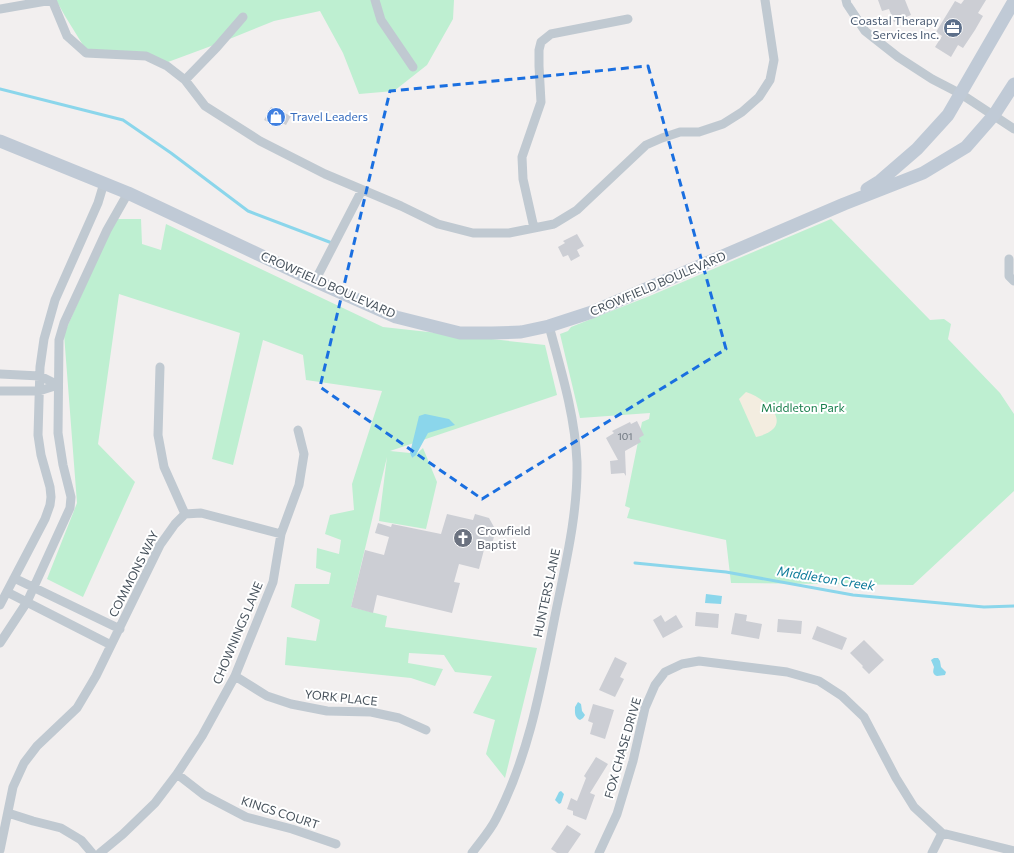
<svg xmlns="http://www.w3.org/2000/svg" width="1014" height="853" viewBox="0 0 1014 853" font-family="Commissioner,sans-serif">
<rect width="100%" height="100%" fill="#f2efef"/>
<path fill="#beefd1" d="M56 0H454L453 19 427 65 394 91 359 94 343 53 320 11 274 21 222 42 168 62 86 50 65 16Z
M115 219H141L142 244 161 250 166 224 383 327 545 345 557 395 390 451 410 453 412 458 423 448 437 482 426 529 379 521 387 457 351 607 387 616 385 627 537 648 505 778 486 754 495 720 473 713 492 676 455 672 444 655 409 653 408 663 443 669 435 686 411 678 285 665 287 637 316 641 320 620 291 607 295 584H329L331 573 316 568 317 548 339 554 341 540 325 534 330 515 354 510 352 484 382 391 306 380 303 355 263 340 233 465 212 459 240 333 119 294 98 444 135 482 83 597 47 579 77 503 64 334Z
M831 219 930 320 944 319 951 324 948 339 1000 393 1014 414V491L913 585 731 583 726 540 627 518 630 508 625 506 642 422 649 419 650 413 580 418 560 334 568 331 571 327 652 295Z"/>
<path fill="#f3ede0" d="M746 392C770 400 796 428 756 437L739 399Z"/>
<path fill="#8bd6eb" d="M425 414 449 419 455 425 428 433 416 455 412 458 410 453 419 416Z
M706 594 722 596 721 604 705 603Z
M934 658H938L940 661 941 667 946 672 945 675 937 676C932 674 933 671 934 667L931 660Z
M578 702 581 704 582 711 585 715 583 718 580 720C574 717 575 712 575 707Z
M561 791 564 794 561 803 559 804 555 800 559 792Z"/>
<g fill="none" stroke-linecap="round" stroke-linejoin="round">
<path stroke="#8bd6eb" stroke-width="3" d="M0 89 123 120 171 153 248 211 332 243
M635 563 726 572 853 595 984 607 1014 606"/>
</g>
<path fill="#ccced4" d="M878 0H905L911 15 894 22 889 9 882 11Z
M964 0H986L978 13 983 16 975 30 963 48 958 45 951 57 935 47 942 36 936 32 955 1 961 4Z
M271 107 291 116 286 125 282 123 281 126 273 122 272 124 264 120Z
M577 234 584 246 577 250 580 256 571 261 568 255 563 257 558 247 565 243 563 241Z
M637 421 644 435 639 438 641 442 625 451 626 476 624 473 611 474 610 461 618 460 606 438 614 433 612 431 630 422 631 424Z
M447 514 473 520 475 514 489 518 494 527 492 528 495 533 492 544 486 542 479 569 459 564 454 582 460 583 452 613 377 595 373 613 351 607 365 550 384 555 389 537 375 533 378 523 391 527 392 524 441 534Z
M696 612 719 614 718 628 695 626Z
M735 613 747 615 746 621 762 624 759 639 731 634Z
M661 615 665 622 676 615 683 627 663 638 653 620Z
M778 619 802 621 801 634 777 632Z
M817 626 847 638 842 650 812 639Z
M864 640 884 660 869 674 862 667 863 666 850 653Z
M615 657 627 663 620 677 624 679 615 697 599 690Z
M593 704 614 710 605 739 590 734 593 723 588 721Z
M596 757 608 764 590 793 595 795 586 820 573 815V811L567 809 571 798 577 801 586 778 584 776Z
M567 825 581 834 568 853H557L551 849Z"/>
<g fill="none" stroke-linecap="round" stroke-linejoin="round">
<path stroke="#c0c9d1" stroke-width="9" d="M52 0 67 36 86 53 146 56 167 66 185 80 205 106 260 141 325 174 401 206 438 224 473 233H509L554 224 577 210 646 145 662 138 680 132H699L723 124 742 112 759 97 770 80 774 60 765 0
M375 0 381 20 413 67
M846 0 847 4 865 31 898 57 932 79 961 94 1014 129
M0 9 52 0
M185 80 217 47 243 17
M534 228 523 179 522 157 541 102 539 66V50L541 42 551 34 628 19
M1009 259V276L1014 281
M315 281 362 190
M160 367 158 435 164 467 185 514
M0 374 40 376 58 385 39 391H0
M14 578 120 629
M7 592 111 645
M0 605 45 519 50 505 51 497 50 487 41 455 38 435 40 367 44 339 55 300 98 203 104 183
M0 643 27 602 70 508 71 497 63 465 58 433 59 340 64 323 107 230 128 193
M235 676 267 696 291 704 327 711 371 712 399 718 426 730
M177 774 204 795 246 817 292 829 336 844
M8 813 33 821 61 828 81 840 92 853
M0 850 13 787 24 763 37 746 77 708 96 676 160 545 175 524 185 514 201 513 281 534
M100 853 123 834 155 803 177 774 202 736 235 676 273 582 281 534 299 485 304 454 298 430
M472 853C480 842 490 831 496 819 530 754 542 681 556 611 566 562 578 512 577 462 575 415 561 370 549 326
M599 853 617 814 633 761 645 708 655 685 665 672 682 664 699 661 787 672 819 681 842 696 864 717 896 778 914 807 942 833 1014 851
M932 853 942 833"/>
<path stroke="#c0cad6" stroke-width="13" d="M0 141 128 193 315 281 396 317 460 333H492L521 332 549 326 592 312 844 204 923 173 966 147 994 115 1014 84
M867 189 880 181 917 149 948 115 1014 1"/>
</g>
<path fill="none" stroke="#1a6fe0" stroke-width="3" stroke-dasharray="8 5" stroke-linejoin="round" d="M648 66 726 349 482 499 320 387 390 91Z"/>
<defs>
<g id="office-disc" transform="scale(1)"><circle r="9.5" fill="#5c6f8a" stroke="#fff"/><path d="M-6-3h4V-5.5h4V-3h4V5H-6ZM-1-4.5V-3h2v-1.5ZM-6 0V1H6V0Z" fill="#fff"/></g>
<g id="shop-disc" transform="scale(1)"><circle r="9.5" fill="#3f7fe0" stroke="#fff"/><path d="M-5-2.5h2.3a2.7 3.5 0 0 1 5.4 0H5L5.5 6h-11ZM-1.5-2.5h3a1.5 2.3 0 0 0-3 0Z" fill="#fff"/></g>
<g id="church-disc" transform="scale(1)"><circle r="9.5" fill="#6b7280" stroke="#fff"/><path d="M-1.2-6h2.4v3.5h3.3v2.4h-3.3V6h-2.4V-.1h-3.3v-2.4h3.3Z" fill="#fff"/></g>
</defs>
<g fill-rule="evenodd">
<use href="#office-disc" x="953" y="28"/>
<use href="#shop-disc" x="276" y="117"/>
<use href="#church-disc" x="463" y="538"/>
</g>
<g text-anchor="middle" stroke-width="4" stroke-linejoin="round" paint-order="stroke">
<g font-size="10" fill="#68717a">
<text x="625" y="440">101</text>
</g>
<g font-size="12" fill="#4e5e75" stroke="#fff" text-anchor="end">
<text x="939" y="25">Coastal Therapy<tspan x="939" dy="14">Services Inc.</tspan></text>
</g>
<g font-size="12" fill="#366cbe" stroke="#fff" text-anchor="start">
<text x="290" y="121">Travel Leaders</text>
</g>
<g font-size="12" fill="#47525c" stroke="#fff">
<text transform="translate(658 284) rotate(-23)" y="4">CROWFIELD BOULEVARD</text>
<text transform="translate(328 285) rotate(24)" y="4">CROWFIELD BOULEVARD</text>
<text transform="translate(134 574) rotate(-63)" y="4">COMMONS WAY</text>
<text transform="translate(547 593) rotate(-78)" y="4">HUNTERS LANE</text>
<text transform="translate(238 633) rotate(-67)" y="4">CHOWNINGS LANE</text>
<text transform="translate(341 698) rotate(6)" y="4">YORK PLACE</text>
<text transform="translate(623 748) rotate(-74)" y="4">FOX CHASE DRIVE</text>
<text transform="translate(280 813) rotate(18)" y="4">KINGS COURT</text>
</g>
<g font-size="12" fill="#187e4c" stroke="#fff">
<text x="803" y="412">Middleton Park</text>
</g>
<g font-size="12" fill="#5b616d" stroke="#fff" text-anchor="start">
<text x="477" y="535">Crowfield<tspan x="477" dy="14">Baptist</tspan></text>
</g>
<g font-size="13" font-style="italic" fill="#0d7b9a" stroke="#fff">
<text transform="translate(826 578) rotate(9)" y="5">Middleton Creek</text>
</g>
</g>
</svg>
